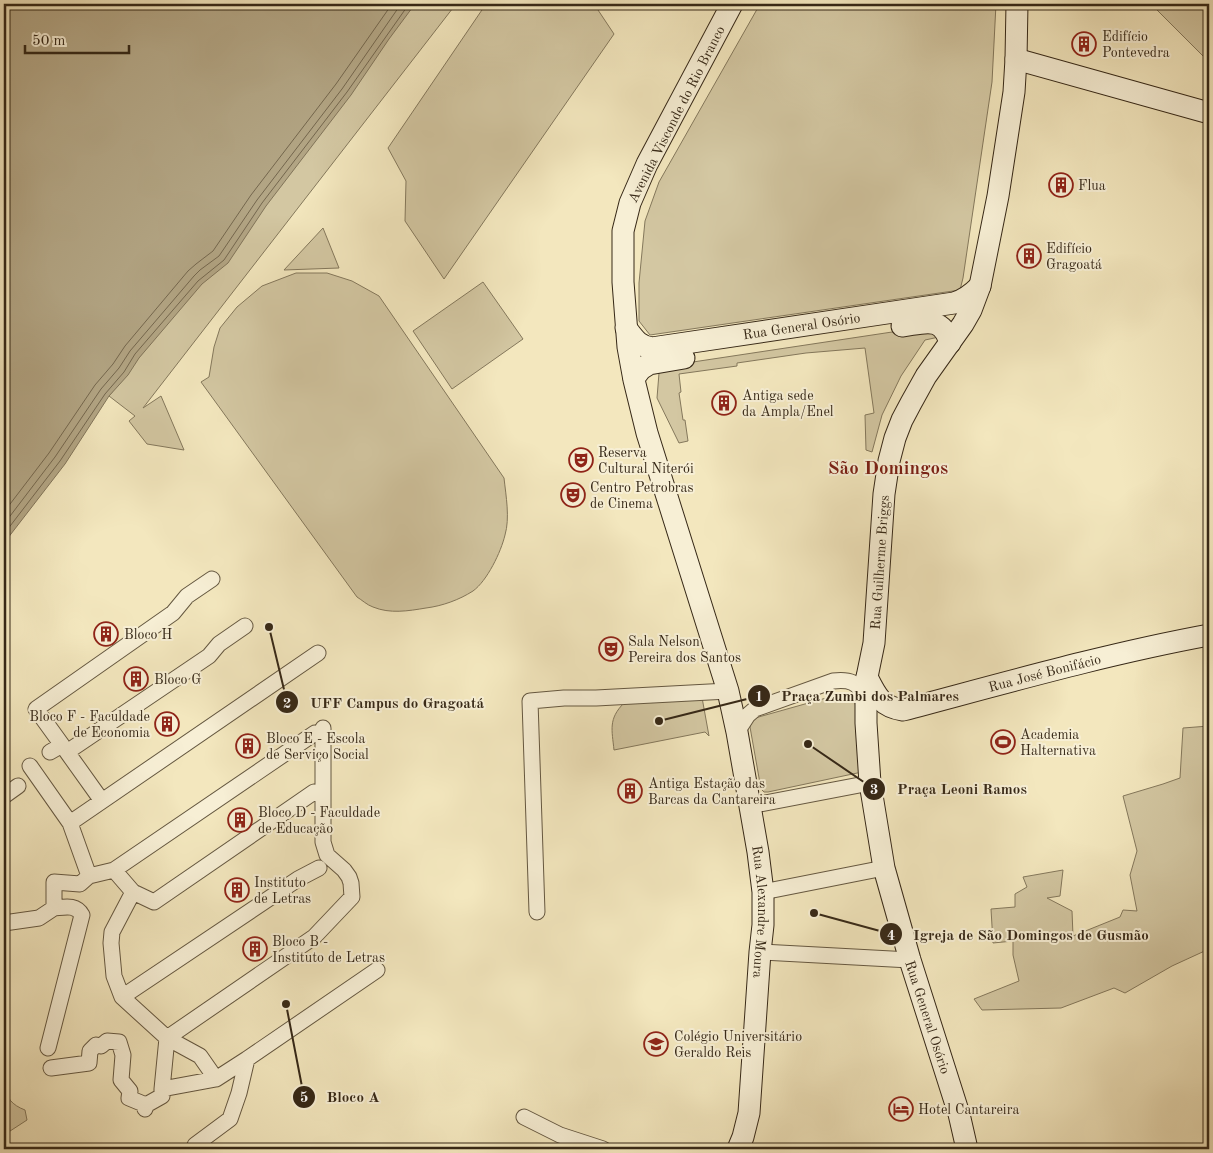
<svg xmlns="http://www.w3.org/2000/svg" width="1213" height="1153" viewBox="0 0 1213 1153" font-family="'Old Standard TT',serif">
<rect width="100%" height="100%" fill="#f3e7be"/>
<filter id="stains"><feTurbulence type="fractalNoise" baseFrequency=".004" numOctaves="4"/><feColorMatrix values="0 0 0 0 .2 0 0 0 0 .09 0 0 0 0 .02 0 0 0 .5 -.17"/></filter>
<radialGradient id="worn" r=".72"><stop offset=".6" stop-color="#630" stop-opacity="0"/><stop offset="1" stop-color="#630" stop-opacity=".3"/></radialGradient>
<path fill="#d3c7a2" stroke="#84785c" d="M412 4H456L143 408 161 396 184 450 147 444 129 421 135 416 109 396Z
M486 4H594L614 34 444 279 405 221 406 181 388 148Z
M760 4H996L992 82 963 278 960 290 650 335 639 321V283L645 221 659 182Z
M1151 4H1209V62Z
M323 228 339 268 284 270Z
M296 273H327L352 281 379 296 504 478C506 496 510 518 505 535 501 552 487 581 473 591 459 600 442 606 426 608 408 611 390 614 373 607 367 605 362 600 357 597L201 382 209 377 214 347 220 328 237 307 262 286Z
M483 282 523 339 452 389 413 331Z
M932 326 939 337 925 340 901 376 882 415 872 452 866 450 865 415 874 413 865 348 806 353 737 363V366L679 374 681 392 679 393 683 420H685L688 441 679 443 657 398 659 373 665 368 673 365Z
M701 692 709 736 705 732 614 750C612 730 608 719 624 703Z
M844 693 852 695 854 698 867 762 862 772 768 792H764L761 789 750 727 752 721 755 718Z
M1209 726V949L1172 966 1125 993 1114 988 1061 1008 982 1010 974 999 1019 981 1013 955V941L993 943 991 909 1015 907V894L1027 887 1023 877 1063 870 1060 896 1047 898 1072 911 1073 936 1120 917 1123 910 1137 911 1130 875 1137 851 1123 796 1163 784 1180 778 1183 728Z
M4 1084C6 1098 12 1105 25 1110L27 1120 4 1135Z"/>
<path fill="#b3a685" stroke="#817459" d="M4 4H415L389 39 351 95 266 206 228 263 202 284 139 358 128 375 109 396 65 464 4 543Z"/>
<g fill="none" stroke-linecap="round" stroke-linejoin="round">
<path stroke="#74674e" stroke-width="1" d="M4 512 49 453 95 385 113 364 125 346 188 271 196 264 213 251 251 195 336 84 392 4
M4 524 55 457 101 389 119 368 130 351 194 276 200 270 219 256 257 200 342 89 401 4
M4 534 60 461 105 394 124 372 135 354 198 281 224 260 262 203 347 92 409 4"/>
<g stroke="#655841" stroke-width="17">
<path id="street" d="M737 732 748 715 755 709 833 681C850 679 857 682 866 697
M62 745 36 709 173 613 187 596 212 579
M50 752 62 745 67 752 209 656 219 644 245 626
M67 752 102 801
M30 766 70 823
M4 796 18 786
M749 806 870 783
M114 870 315 733
M133 892 154 902 314 792
M763 892 884 868
M537 912 530 701 564 698H596L728 691
M4 923 39 918 54 908V882L80 884 89 876
M760 952 910 960
M122 997 298 879 319 868
M48 1048 82 915C76 904 65 907 54 908
M247 1059 216 1079 200 1056 167 1038 122 997 114 976 111 943 112 932 133 892 114 870 89 876 70 823 318 653
M51 1068 89 1063 90 1051 96 1045 101 1046 107 1041 119 1042 123 1055 121 1080 130 1091 129 1098 146 1105
M162 1089 167 1038 314 937 352 897 351 883 349 877 344 870 327 855 323 842V728
M145 1109 146 1105 162 1096V1089L216 1079
M524 1117 560 1135 603 1149
M194 1149 195 1145 230 1119 239 1093 247 1059 377 970"/>
</g>
<g stroke="#362817" stroke-width="23">
<g id="secondary">
<path id="s1" d="M732 4 647 164 630 203 623 231V282L628 347 634 380 647 433 728 691 737 732 758 852 763 892V925L760 952 749 1113 743 1137 738 1149"/>
<path d="M1016 59 1209 113"/>
<path d="M902 326C925 323 942 315 950 343"/>
<path id="s2" d="M626 328C634 338 638 346 652 348L954 303C965 300 972 294 980 286"/>
<path d="M634 378 641 369 649 364 684 358"/>
<path id="s3" d="M867 677C876 695 881 707 903 710 1005 683 1106 654 1209 635"/>
<path id="s4" d="M967 1149 959 1114 910 960 884 868 870 783 866 723V697L867 677 874 643 884 494 889 461 895 438 902 420 911 403 926 376 963 324 971 310 980 286 998 196 1014 92 1016 59 1017 4"/>
</g>
</g>
<use href="#street" stroke="#f7efd5" stroke-width="15"/>
<use href="#secondary" stroke="#f7efd5" stroke-width="21"/>
</g>
<defs>
<g id="building-ring" transform="scale(1.25)"><circle r="9.5" fill="#f7efd5" stroke="#8f2418" stroke-width="1.5"/><path d="M-4-6H4V6H1V3H-1V6H-4ZM-2.5-4.3h1.7v1.8h-1.7ZM.8-4.3h1.7v1.8H.8ZM-2.5-1h1.7V.8h-1.7ZM.8-1h1.7V.8H.8Z" fill="#8f2418"/></g>
<g id="theatre-ring" transform="scale(1.25)"><circle r="9.5" fill="#f7efd5" stroke="#8f2418" stroke-width="1.5"/><path d="M-5-5.5Q0-4 5-5.5V0Q5 5 0 6Q-5 5-5 0ZM-3.3-2.5H-1v1.5H-3.3ZM1-2.5H3.3v1.5H1ZM-2.8 1Q0 5.5 2.8 1Z" fill="#8f2418"/></g>
<g id="stadium-ring" transform="scale(1.25)"><circle r="9.5" fill="#f7efd5" stroke="#8f2418" stroke-width="1.5"/><path d="M0-5a6.5 5 0 1 0 0 10a6.5 5 0 1 0 0-10ZM-3.5-1.8h7v3.6h-7Z" fill="#8f2418"/></g>
<g id="school-ring" transform="scale(1.25)"><circle r="9.5" fill="#f7efd5" stroke="#8f2418" stroke-width="1.5"/><path d="M0-5L7-2L0 1L-7-2ZM-4 1L0 2.5L4 1V4Q0 6-4 4Z" fill="#8f2418"/></g>
<g id="hotel-ring" transform="scale(1.25)"><circle r="9.5" fill="#f7efd5" stroke="#8f2418" stroke-width="1.5"/><path d="M-6-4.5h1.5V1H6V5H4.5V3h-9V5H-6ZM-4 0a1.8 1.8 0 1 1 3.6 0ZM.5 0V-2.5h3Q6-2.5 6 0Z" fill="#8f2418"/></g>
</defs>
<g fill-rule="evenodd">
<use href="#building-ring" x="1084" y="44"/>
<use href="#building-ring" x="1061" y="185"/>
<use href="#building-ring" x="1029" y="256"/>
<use href="#building-ring" x="724" y="403"/>
<use href="#theatre-ring" x="581" y="460"/>
<use href="#theatre-ring" x="573" y="495"/>
<use href="#building-ring" x="106" y="634"/>
<use href="#theatre-ring" x="611" y="649"/>
<use href="#building-ring" x="136" y="679"/>
<use href="#building-ring" x="167" y="724"/>
<use href="#stadium-ring" x="1003" y="742"/>
<use href="#building-ring" x="248" y="746"/>
<use href="#building-ring" x="630" y="791"/>
<use href="#building-ring" x="240" y="820"/>
<use href="#building-ring" x="237" y="890"/>
<use href="#building-ring" x="255" y="949"/>
<use href="#school-ring" x="656" y="1044"/>
<use href="#hotel-ring" x="901" y="1109"/>
</g>
<g text-anchor="middle" stroke-width="4" stroke-linejoin="round" paint-order="stroke">
<g font-size="14" fill="#362817" stroke="#f7efd5" text-anchor="start">
<text x="1102" y="41">Edifício<tspan x="1102" dy="16">Pontevedra</tspan></text>
<text x="1078" y="190">Flua</text>
<text x="1046" y="253">Edifício<tspan x="1046" dy="16">Gragoatá</tspan></text>
<text x="742" y="400">Antiga sede<tspan x="742" dy="16">da Ampla/Enel</tspan></text>
<text x="598" y="457">Reserva<tspan x="598" dy="16">Cultural Niterói</tspan></text>
<text x="590" y="492">Centro Petrobras<tspan x="590" dy="16">de Cinema</tspan></text>
<text x="124" y="639">Bloco H</text>
<text x="628" y="646">Sala Nelson<tspan x="628" dy="16">Pereira dos Santos</tspan></text>
<text x="154" y="684">Bloco G</text>
<text x="150" y="721" text-anchor="end">Bloco F - Faculdade<tspan x="150" dy="16">de Economia</tspan></text>
<text x="1020" y="739">Academia<tspan x="1020" dy="16">Halternativa</tspan></text>
<text x="266" y="743">Bloco E - Escola<tspan x="266" dy="16">de Serviço Social</tspan></text>
<text x="648" y="788">Antiga Estação das<tspan x="648" dy="16">Barcas da Cantareira</tspan></text>
<text x="258" y="817">Bloco D - Faculdade<tspan x="258" dy="16">de Educação</tspan></text>
<text x="254" y="887">Instituto<tspan x="254" dy="16">de Letras</tspan></text>
<text x="272" y="946">Bloco B -<tspan x="272" dy="16">Instituto de Letras</tspan></text>
<text x="674" y="1041">Colégio Universitário<tspan x="674" dy="16">Geraldo Reis</tspan></text>
<text x="918" y="1114">Hotel Cantareira</text>
</g>
<g font-size="14" fill="#362817" stroke="#f7efd5">
<text transform="translate(676 114) rotate(-63)" y="5">Avenida Visconde do Rio Branco</text>
<text dy="5" stroke="none"><textPath href="#s2" startOffset="185">Rua General Osório</textPath></text>
<text dy="5" stroke="none"><textPath href="#s4" startOffset="601">Rua Guilherme Briggs</textPath></text>
<text dy="5" stroke="none"><textPath href="#s3" startOffset="198">Rua José Bonifácio</textPath></text>
<text dy="5" stroke="none"><textPath href="#s1" startOffset="951">Rua Alexandre Moura</textPath></text>
<text transform="translate(928 1017) rotate(72)" y="5">Rua General Osório</text>
</g>
<g font-size="19" font-weight="bold" fill="#7a1f14" stroke="#f7efd5">
<text x="888" y="474">São Domingos</text>
</g>
</g>
<path fill="none" stroke="#362817" stroke-width="2" d="M659 721L759 696M269 627L287 702M808 744L874 789M814 913L891 934M286 1004L304 1097"/>
<g fill="#362817" stroke="#f7efd5" stroke-width="2">
<circle cx="659" cy="721" r="5"/>
<circle cx="269" cy="627" r="5"/>
<circle cx="808" cy="744" r="5"/>
<circle cx="814" cy="913" r="5"/>
<circle cx="286" cy="1004" r="5"/>
<circle cx="759" cy="696" r="12"/>
<circle cx="287" cy="702" r="12"/>
<circle cx="874" cy="789" r="12"/>
<circle cx="891" cy="934" r="12"/>
<circle cx="304" cy="1097" r="12"/>
</g>
<g font-size="15" text-anchor="middle" font-weight="bold" fill="#fff">
<text x="759" y="701">1</text>
<text x="287" y="708">2</text>
<text x="874" y="794">3</text>
<text x="891" y="940">4</text>
<text x="304" y="1102">5</text>
</g>
<g font-size="15" text-anchor="middle" font-weight="bold" fill="#362817" stroke="#f7efd5" stroke-width="4" stroke-linejoin="round" paint-order="stroke">
<text x="870" y="701">Praça Zumbi dos Palmares</text>
<text x="397" y="708">UFF Campus do Gragoatá</text>
<text x="962" y="794">Praça Leoni Ramos</text>
<text x="1031" y="940">Igreja de São Domingos de Gusmão</text>
<text x="353" y="1102">Bloco A</text>
</g>
<rect width="1213" height="1153" fill="none" stroke="#f3e7be" stroke-width="20"/>
<rect x="5" y="5" width="1203" height="1143" fill="none" stroke="#362817" stroke-width="2.5"/>
<rect x="10" y="10" width="1193" height="1133" fill="none" stroke="#362817"/>
<path d="M25 45v8h104v-8" fill="none" stroke="#362817" stroke-width="2.5"/>
<text x="32" y="45" font-size="15" fill="#362817" stroke="#f7efd5" stroke-width="4" paint-order="stroke">50 m</text>
<rect width="100%" height="100%" filter="url(#stains)"/>
<rect width="100%" height="100%" fill="url(#worn)"/>
</svg>
